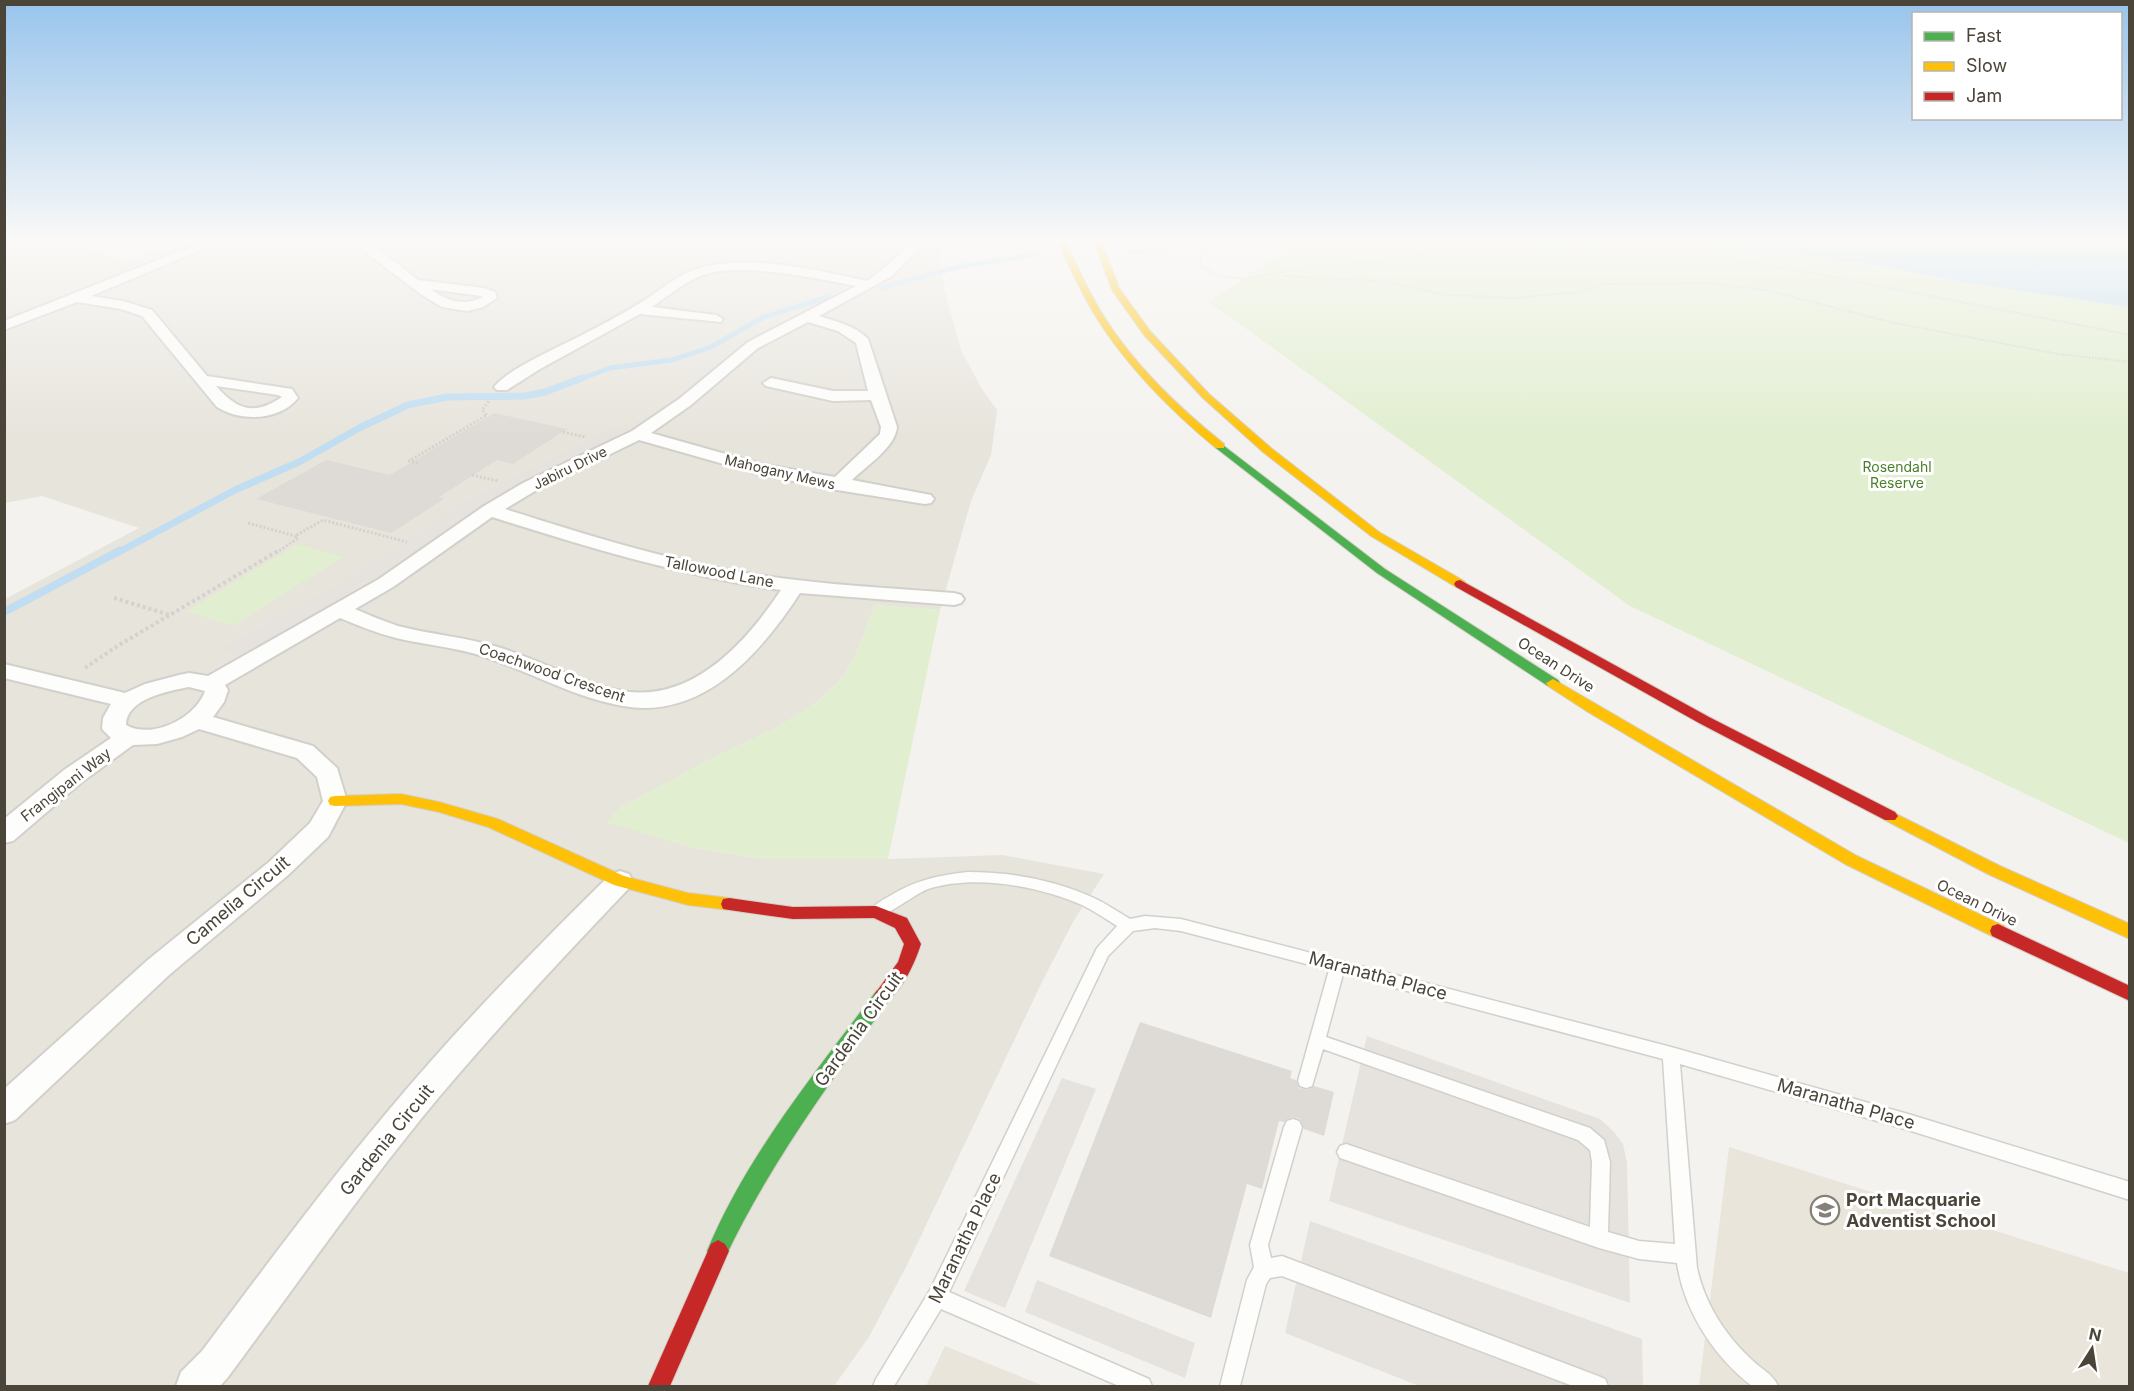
<svg xmlns="http://www.w3.org/2000/svg" width="2134" height="1391" viewBox="0 0 2134 1391" font-family="Inter,sans-serif">
<rect width="100%" height="100%" fill="#f4f2ee"/>
<path fill="#e7e4dc" d="M5 242H74L123 262 182 242H938L944 289 961 350 982 389 997 410 991 455 971 501 940 610 875 605 855 657 842 678 818 701 780 726 713 758 621 807 608 822 691 847 762 859H888L1002 855 1104 874 1073 922 1042 982 907 1265 869 1337 834 1386H5V599L139 528 42 496 5 503Z"/>
<path fill="#eae5da" d="M1729 1147 2129 1273V1386H1699Z
M945 1346 1044 1386H926Z"/>
<path fill="#e1eecf" d="M1296 242H2129V843L1630 606 1209 302Z
M298 544 343 557 233 626 186 611Z
M875 605 940 610 888 859H762L691 847 607 823 621 807 713 758 780 726 818 701 842 678 855 657Z"/>
<path fill="#e6e3df" d="M612 428 626 432 495 498 334 602 238 656 222 648 341 583 457 506 494 486Z
M1367 1036 1600 1119 1614 1132 1623 1144 1627 1163 1630 1303 1329 1201Z
M1062 1078 1096 1089 1005 1308 964 1291Z
M1310 1221 1642 1339 1643 1386H1419L1285 1333Z
M1037 1280 1195 1343 1185 1378 1025 1312Z"/>
<path fill="#c0ddf1" d="M1709 242H2129V307L1950 280 1880 266Z"/>
<g fill="none" stroke-linecap="round" stroke-linejoin="round">
<path stroke="#c0ddf1" stroke-width="5" d="M1128 252 1158 250 1181 242
M881 288 958 267 1036 254
M578 380 610 368 672 360 711 347 764 317 828 297"/>
<path stroke="#c0ddf1" stroke-width="7" d="M117 553 235 490 299 462 361 427 408 405 447 397 525 396 545 392 582 378"/>
<path stroke="#c0ddf1" stroke-width="8" d="M4 612 119 551"/>
</g>
<path fill="#dedbd6" d="M494 413 567 429 513 464 497 460 439 497 444 499 391 533 256 499 326 460 390 475Z
M1140 1022 1292 1071 1290 1078 1296 1080 1299 1088 1307 1090 1314 1086 1334 1092 1324 1136 1304 1129 1300 1119 1292 1117 1284 1122 1279 1121 1262 1189 1247 1184 1211 1318 1049 1256Z"/>
<g fill="none" stroke-linecap="round" stroke-linejoin="round">
<g stroke="#d2d0cb" stroke-width="3">
<path id="lane" d="M968 872C1011 872 1055 880 1094 898 1107 904 1118 912 1130 919L1145 916 1181 919 1671 1047 1908 1114 2130 1182V1200L1908 1130 1680 1064 1697 1268C1705 1304 1725 1335 1752 1360 1761 1369 1773 1374 1778 1386H1752C1714 1357 1684 1311 1677 1263L1639 1259 1599 1248 1346 1160 1340 1158 1337 1152 1340 1146 1346 1144 1590 1227 1592 1162 1590 1150 1578 1140 1323 1049 1312 1086 1306 1088 1300 1086 1298 1081 1329 970 1181 931 1155 928 1133 931 1108 956 949 1292 1149 1379 1152 1386H1119L941 1309 894 1386H873L876 1379 930 1290 1097 948 1117 926C1106 919 1094 911 1082 905 1039 886 974 874 928 889 914 894 884 920 872 916L870 912C873 905 881 901 888 897 913 881 938 875 968 872ZM1343 974 1663 1059 1675 1244 1639 1241 1608 1232 1610 1162 1604 1140 1590 1128 1326 1037Z
M1293 1119 1299 1121 1302 1127 1268 1245 1271 1258 1282 1256 1598 1376 1605 1379 1608 1386H1573L1282 1276 1270 1278 1266 1284 1240 1386H1220L1247 1280 1254 1267 1250 1245 1284 1127 1287 1121Z"/>
</g>
<g stroke="#d2d0cb" stroke-width="4">
<path id="street" d="M203 242H220L91 296 123 301 152 310 207 376 292 389 298 398C279 421 241 422 217 407L142 316 121 309 77 302 4 330V321ZM216 386 278 395 282 397C254 416 237 410 216 386Z
M352 242 371 243 418 280 484 288 495 292 497 298 483 307 467 311 442 307 422 295ZM430 289 481 296 483 297C463 307 448 301 430 289Z
M912 242H925L892 276 819 316C837 322 854 325 868 339L897 427C895 448 866 466 852 480L931 495 934 499 931 503 925 504 837 490 759 474 639 440 535 491 505 509C588 535 671 562 758 575 823 585 888 588 954 593L961 595 964 599 961 603 954 605 800 593C761 653 703 720 623 706 575 698 531 672 485 657 456 647 426 645 396 638 377 633 359 626 340 618L225 685 228 690 224 702 213 717 313 746 337 768 347 801 328 837 287 876 169 975 15 1120 4 1124V1089L149 959 269 862 310 823 323 801 317 777 297 758 199 729 182 737 157 744 133 745 82 782 13 841 4 843V819L64 770 111 738 102 729 103 718 111 704 4 678V664L125 693 145 684 179 675 189 673 208 676 379 579 484 506 523 483 632 431 679 399 748 342 856 286C815 278 743 262 703 275 684 282 668 296 652 307L716 315 723 319 721 322 640 314 540 369 507 390H497L494 387C508 369 559 347 580 336 601 325 621 315 640 303 656 293 670 281 686 273 737 250 815 270 867 281L882 270ZM808 322 838 331 856 343 868 391H833L771 378 763 383 766 386 833 401 871 400 881 427 880 434 835 477 761 464 651 433 691 405 758 348ZM492 517C587 547 682 576 781 590 743 647 687 708 612 689 574 679 538 660 501 648 467 637 432 635 398 626 383 621 369 615 355 609L393 587ZM189 687 205 691C196 718 152 740 126 725 126 699 168 691 189 687Z
M620 871 629 874 633 881 629 888C564 956 500 1025 439 1097 364 1187 298 1283 228 1377L220 1386H176L181 1372 202 1351C263 1270 324 1187 389 1110 458 1027 534 950 611 874Z"/>
</g>
<g stroke="#d3cfc5" stroke-width="2">
<path id="fast" d="M1220 443 1385 569 1558 680 1560 683 1558 686H1548L1377 573 1216 448V444Z
M883 988 889 990 892 995 889 1000C829 1084 769 1165 725 1258L718 1262 711 1258 707 1251C747 1155 815 1073 877 990Z"/>
</g>
<g stroke="#d3cfc5" stroke-width="2">
<path id="slow" d="M1058 242H1066C1077 266 1088 290 1101 312 1133 364 1177 406 1224 444V448H1216C1169 409 1125 365 1093 312 1080 290 1069 266 1058 242Z
M1094 242H1102L1119 288 1150 331 1209 394 1271 448 1379 532 1464 581 1466 584 1464 587H1456L1371 536 1263 452 1203 398 1144 335 1112 290Z
M1553 679 1857 856 2004 926 2006 931 2004 936 1998 938 1992 936 1845 864 1588 712 1548 686 1546 683Z
M401 794 439 802 498 819 624 876 688 893 729 898 735 899 737 904 735 909 729 910 688 905 614 885 488 827 439 812 401 804 335 806 330 805 328 801 330 797 335 796Z
M1890 811 2000 866 2130 924V939L1988 874 1885 820 1882 816 1885 812Z"/>
</g>
<g stroke="#d3cfc5" stroke-width="2">
<path id="jam" d="M1460 580 1709 717 1895 812 1898 816 1895 820H1885L1699 723 1456 587 1454 584 1456 581Z
M729 898 793 907 876 906 907 918 921 944C916 960 897 1007 877 1000L874 995 898 962 904 944 895 928 874 918 793 919 729 910 723 909 721 904 723 899Z
M1998 924 2130 986V1001L1992 936 1990 931 1992 926Z
M718 1240 725 1244 729 1251 670 1386H648L711 1244Z"/>
</g>
<path stroke="#d3d2cc" stroke-width="2" stroke-dasharray="1.5 1.5" stroke-linecap="butt" d="M1203 242 1200 266 1218 276 1243 279 1303 269 1353 265 1483 245 1551 242 1622 246 1694 254 1808 272 2130 335
M1687 242 1708 254
M1284 276 1389 282 1447 295 1514 298 1579 292 1603 284 1709 283 1770 291 1894 323 2058 354 2130 362"/>
<path stroke="#d3d2cc" stroke-width="3" stroke-dasharray="2 2" stroke-linecap="butt" d="M563 432 585 437
M418 463 409 461 487 415 482 410 489 401
M472 475 498 481
M248 523 295 536
M276 553 298 538 295 536 323 520 407 542"/>
<path stroke="#d3d2cc" stroke-width="4" stroke-dasharray="3 3" stroke-linecap="butt" d="M114 598 170 615
M85 668 119 645 278 551"/>
<use href="#lane" fill="#fdfdfc" fill-rule="evenodd"/>
<use href="#street" fill="#fdfdfc" fill-rule="evenodd"/>
<use href="#fast" fill="#4caf50" fill-rule="evenodd"/>
<use href="#slow" fill="#ffc107" fill-rule="evenodd"/>
<use href="#jam" fill="#c62828" fill-rule="evenodd"/>
</g>
<linearGradient id="sky" x2="0" y2="1"><stop stop-color="#98c4ec"/><stop offset="0.55" stop-color="#faf9f7"/><stop offset="1" stop-color="#faf9f7" stop-opacity="0"/></linearGradient>
<rect width="2134" height="437" fill="url(#sky)"/>
<defs>
<g id="school-ring" transform="scale(1.5)"><circle r="9.5" fill="#fff" stroke="#868178" stroke-width="1.5"/><path d="M0-5L7-2L0 1L-7-2ZM-4 1L0 2.5L4 1V4Q0 6-4 4Z" fill="#868178"/></g>
</defs>
<g fill-rule="evenodd">
<use href="#school-ring" x="1825" y="1210"/>
</g>
<g text-anchor="middle" stroke-width="6" stroke-linejoin="round" paint-order="stroke">
<g font-size="14" fill="#4a7f2a" stroke="#fff">
<text x="1897" y="472">Rosendahl<tspan x="1897" dy="16">Reserve</tspan></text>
</g>
<g font-size="14" fill="#4b4439" stroke="#fff">
<text transform="translate(570 468) rotate(-26)" y="5">Jabiru Drive</text>
<text transform="translate(780 472) rotate(13)" y="5">Mahogany Mews</text>
</g>
<g font-size="15" fill="#4b4439" stroke="#fff">
<text transform="translate(719 572) rotate(11)" y="5">Tallowood Lane</text>
<text transform="translate(1556 665) rotate(33)" y="5">Ocean Drive</text>
<text transform="translate(552 673) rotate(19)" y="5">Coachwood Crescent</text>
<text transform="translate(66 785) rotate(-38)" y="5">Frangipani Way</text>
<text transform="translate(1977 903) rotate(26)" y="5">Ocean Drive</text>
</g>
<g font-size="18" fill="#4b4439" stroke="#fff">
<text transform="translate(238 901) rotate(-40)" y="6">Camelia Circuit</text>
<text transform="translate(1378 976) rotate(15)" y="6">Maranatha Place</text>
<text transform="translate(859 1029) rotate(-54)" y="6">Gardenia Circuit</text>
<text transform="translate(1846 1104) rotate(16)" y="6">Maranatha Place</text>
<text transform="translate(387 1140) rotate(-51)" y="6">Gardenia Circuit</text>
<text transform="translate(965 1238) rotate(-64)" y="6">Maranatha Place</text>
</g>
<g font-size="18" font-weight="bold" fill="#4b4439" stroke="#fff" text-anchor="start">
<text x="1846" y="1206">Port Macquarie<tspan x="1846" dy="21">Adventist School</tspan></text>
</g>
</g>
<rect width="2134" height="1391" fill="none" stroke="#4b4439" stroke-width="12"/>
<rect x="1912" y="12" width="210" height="108" fill="#ffffff" stroke="#b7b4b0" stroke-width="1.5"/>
<rect x="1924" y="32" width="30" height="9" fill="#4caf50" stroke="#b7b4b0" stroke-width="1.5"/>
<text x="1966" y="42" font-size="18" fill="#4b4439">Fast</text>
<rect x="1924" y="62" width="30" height="9" fill="#ffc107" stroke="#b7b4b0" stroke-width="1.5"/>
<text x="1966" y="72" font-size="18" fill="#4b4439">Slow</text>
<rect x="1924" y="92" width="30" height="9" fill="#c62828" stroke="#b7b4b0" stroke-width="1.5"/>
<text x="1966" y="102" font-size="18" fill="#4b4439">Jam</text>
<g transform="translate(2092 1349) rotate(12)" stroke="#ffffff" stroke-width="4.5" paint-order="stroke">
<path d="M0-4.5L10 22L0 15L-10 22Z" fill="#4b4439"/>
<text y="-9" font-size="16" font-weight="bold" text-anchor="middle" fill="#4b4439">N</text>
</g>
</svg>
